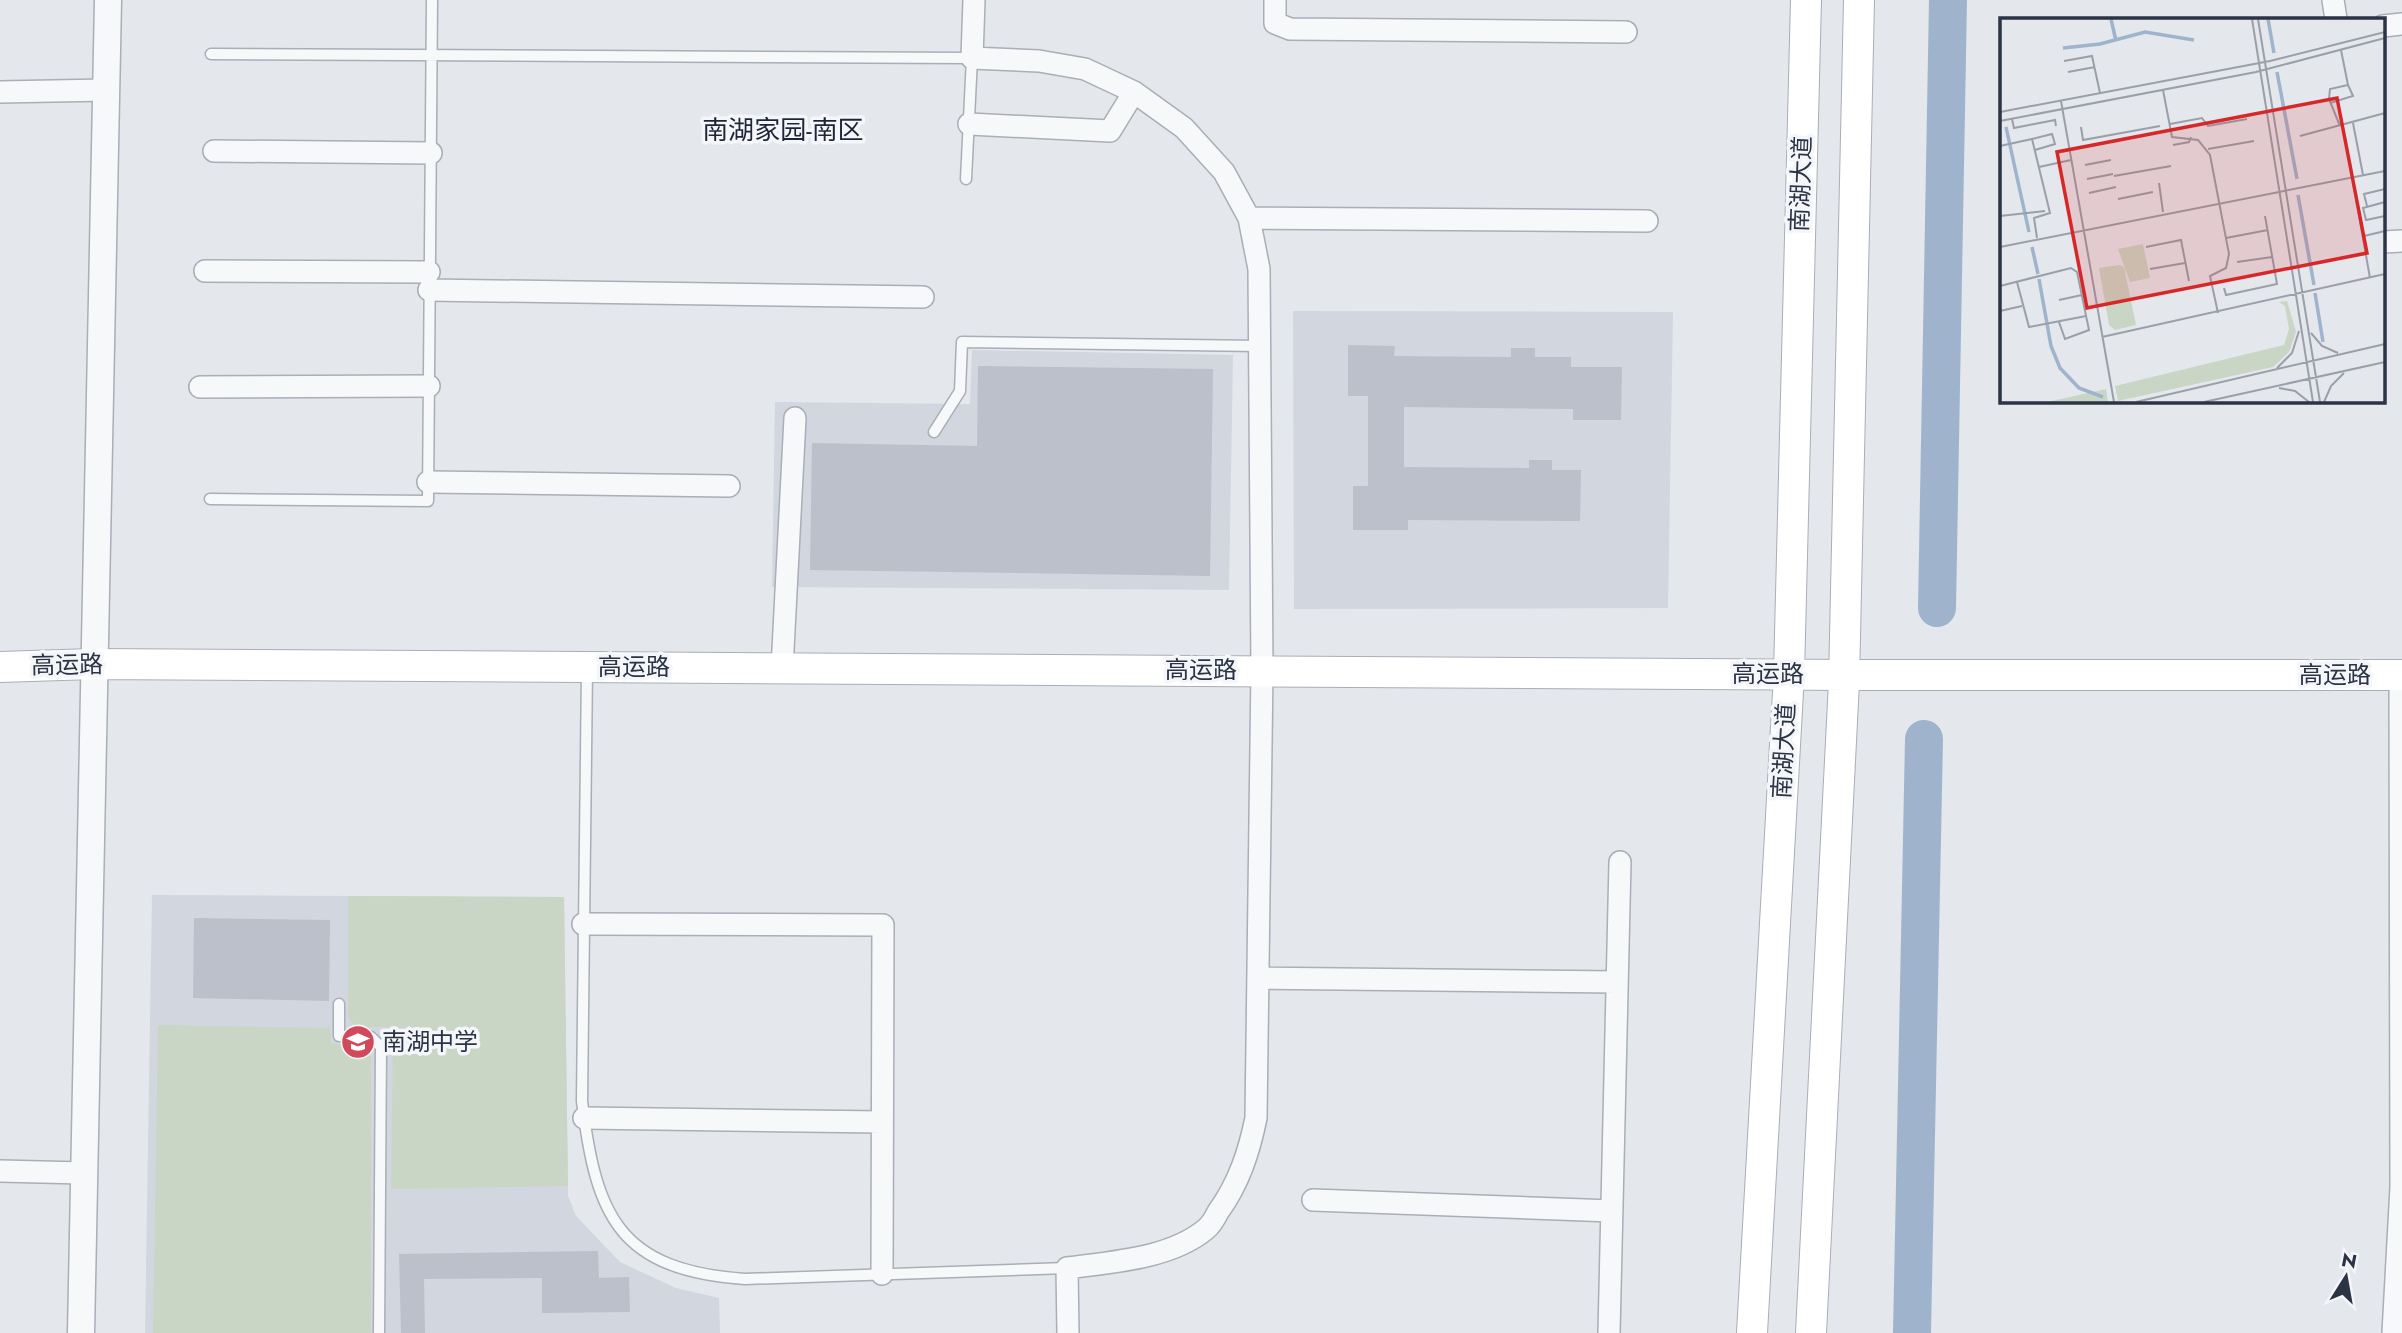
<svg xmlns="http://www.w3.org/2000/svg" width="2402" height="1333" viewBox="0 0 2402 1333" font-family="Jost,'Noto Sans SC',sans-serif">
<rect width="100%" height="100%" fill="#e4e7ec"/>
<path fill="#d2d6de" d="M1293 311 1673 312 1668 608 1294 609Z
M972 350 1233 355 1229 590 772 587 775 402 970 404Z
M152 895 564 897 568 1196 576 1216 620 1262 676 1288 719 1298 720 1333H145Z"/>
<path fill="#c9d6c5" d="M348 896 564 897 568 1186 391 1189 393 1027H356L348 1017Z
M158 1025 330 1028 331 1044C347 1045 359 1044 371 1057V1333H153Z"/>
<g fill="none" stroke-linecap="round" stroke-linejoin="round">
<path stroke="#9fb4cc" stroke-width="38" d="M1937 608 1948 0
M1912 1333 1924 739"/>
</g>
<path fill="#bbc0ca" d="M1348 345 1395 346 1394 356 1511 357V348H1535V357H1571V367H1622L1621 420H1573V409L1404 407V467L1529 468V460H1552V470H1581L1580 521 1408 520V530H1353V486H1368V396H1348Z
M978 366 1213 369 1210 576 810 570 812 443 977 446Z
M194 918 330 920 329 1001 193 998Z
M598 1251 599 1278 629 1277 630 1312 542 1313V1278L424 1279 425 1333H401L399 1254Z"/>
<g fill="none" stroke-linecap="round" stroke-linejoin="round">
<g stroke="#a9aeb7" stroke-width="13">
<path id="service" d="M211 54 972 58 966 179
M934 432 960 391 962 342 1260 346
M210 499 428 501 432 0
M587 668 582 1101C596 1217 619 1270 745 1279L1067 1268
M339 1004V1036L371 1037 381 1047 379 1333"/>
</g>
<g stroke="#a9aeb7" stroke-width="24">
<path id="minor" d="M974 0 972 58 1039 61 1085 69 1134 92 1184 128 1224 172 1249 218 1259 269 1262 670 1256 1118C1249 1152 1239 1183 1218 1212 1215 1218 1211 1225 1206 1229 1170 1259 1111 1262 1067 1268L1068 1333
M1275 0V23L1290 29 1626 32
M2333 0 2336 19
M2383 26 2402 24
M0 92 106 90
M969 124 1110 131 1134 92
M214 151 431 153
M1249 218 1647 221
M2383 242 2402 241
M205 271 429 272
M429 290 923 297
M200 387 429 386
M428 482 729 486
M782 669 795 418
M583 924 883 925 882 1274
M1258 978 1617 982
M584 1118 882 1122
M0 1171 83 1173
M1313 1200 1612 1211
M1609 1333 1620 862
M2393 1333 2401 1187 2400 675"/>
</g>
<g stroke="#a9aeb7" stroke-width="29">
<path id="tertiary" d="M81 1333 108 0"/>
</g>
<g stroke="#a9aeb7" stroke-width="32">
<path id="secondary" d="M0 667 93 664 1844 675H2402
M1752 1333 1789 674 1806 0
M1811 1333 1844 682 1859 0"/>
</g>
<use href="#service" stroke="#f7f8fa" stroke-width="10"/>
<use href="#minor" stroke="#f7f8fa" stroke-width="21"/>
<use href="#tertiary" stroke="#f7f8fa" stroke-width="26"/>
<use href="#secondary" stroke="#fff" stroke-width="30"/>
</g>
<defs>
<g id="school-disc" transform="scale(1.75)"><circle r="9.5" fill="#d1495b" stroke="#f4f6f9"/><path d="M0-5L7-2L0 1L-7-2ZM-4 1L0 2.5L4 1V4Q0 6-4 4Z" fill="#fff"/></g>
</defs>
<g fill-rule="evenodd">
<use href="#school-disc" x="358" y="1042"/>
</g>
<g text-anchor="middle" stroke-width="7" stroke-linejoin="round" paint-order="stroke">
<g font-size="24" fill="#2b3445" stroke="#f4f6f9">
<text transform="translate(1801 184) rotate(-88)" y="8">南湖大道</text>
<text transform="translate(67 665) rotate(-1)" y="8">高运路</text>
<text x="634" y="675">高运路</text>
<text x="1201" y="678">高运路</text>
<text x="1768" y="682">高运路</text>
<text x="2335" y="683">高运路</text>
<text transform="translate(1784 751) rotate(-87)" y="8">南湖大道</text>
</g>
<g font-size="24" fill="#2b3445" stroke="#f4f6f9" text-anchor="start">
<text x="382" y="1050">南湖中学</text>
</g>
<g font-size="26" fill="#1d2536" stroke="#f4f6f9">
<text x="783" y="139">南湖家园-南区</text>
</g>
</g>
<g transform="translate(2000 18)">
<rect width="385" height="385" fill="#e4e7ec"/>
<path d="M143 226 150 260 130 264 118 231ZM119 247 124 249 136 307 115 312 109 307 99 250ZM287 283 296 314 289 334 273 349 118 383 115 368 284 327 289 311 285 288 279 284ZM106 371 108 384H47Z" fill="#c9d6c5"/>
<path fill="none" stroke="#9fb4cc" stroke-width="3.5" d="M111 1 116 23M268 1 274 35M63 30 100 26 145 14 194 22M277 54 297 161M6 109 29 214M298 177 314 267M32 229 38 256M39 261 51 328 60 350 79 370 103 379M315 275 323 324"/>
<path fill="none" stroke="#9a9fa9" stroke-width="2" d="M252 1 313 384M258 1 320 384M64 43 92 38 100 75M68 54 95 49M163 72 172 119 198 122 210 137 229 236 226 250 210 258 218 295M61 83 114 384M330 85 353 78 348 67M0 94 270 43 385 14M12 101 14 110 55 102 56 108M0 103 256 54 385 20M353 105 363 157M170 106 202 100 208 108 247 101M340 108 329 81 330 71 348 67 341 32M81 109 83 122 160 108M300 118 385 95M32 121 52 116 55 126 35 132M173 127 189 124 191 119M0 128 32 121 50 195 34 200 37 220M208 131 254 123M85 147 111 142M39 149 71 142M114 158 171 148M352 158 370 260M87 161 113 156M159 165 163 194M89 175 116 169M118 181 153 174M385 184 363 190 366 202 385 198M367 188 364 176 385 171M0 198 45 193M364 218 385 213M226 220 268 212M0 229 385 153M146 229 181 222 189 263M237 244 272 239M150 251 185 245M17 264 29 309 86 298M0 268 71 250 77 254 89 312 65 321 59 304M224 270 226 277 277 266 265 198M59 282 82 277M0 293 22 288M311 315 322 328 338 335M102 319 385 256M277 350 292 335 299 313M279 370 295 373 309 384M136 384 385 326M204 384 385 344M324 384 331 368 344 355"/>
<path fill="#d62828" fill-opacity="0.15" stroke="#d62828" stroke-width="3.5" d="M337 80 367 235 87 290 57 134Z"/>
<rect width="385" height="385" fill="none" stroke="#2b3445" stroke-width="3.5"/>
</g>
<g transform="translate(2346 1277) rotate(11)" stroke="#f4f6f9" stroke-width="5" paint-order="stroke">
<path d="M0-5L12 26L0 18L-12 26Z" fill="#2b3445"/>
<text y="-10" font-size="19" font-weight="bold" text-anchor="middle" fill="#2b3445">N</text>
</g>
</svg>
